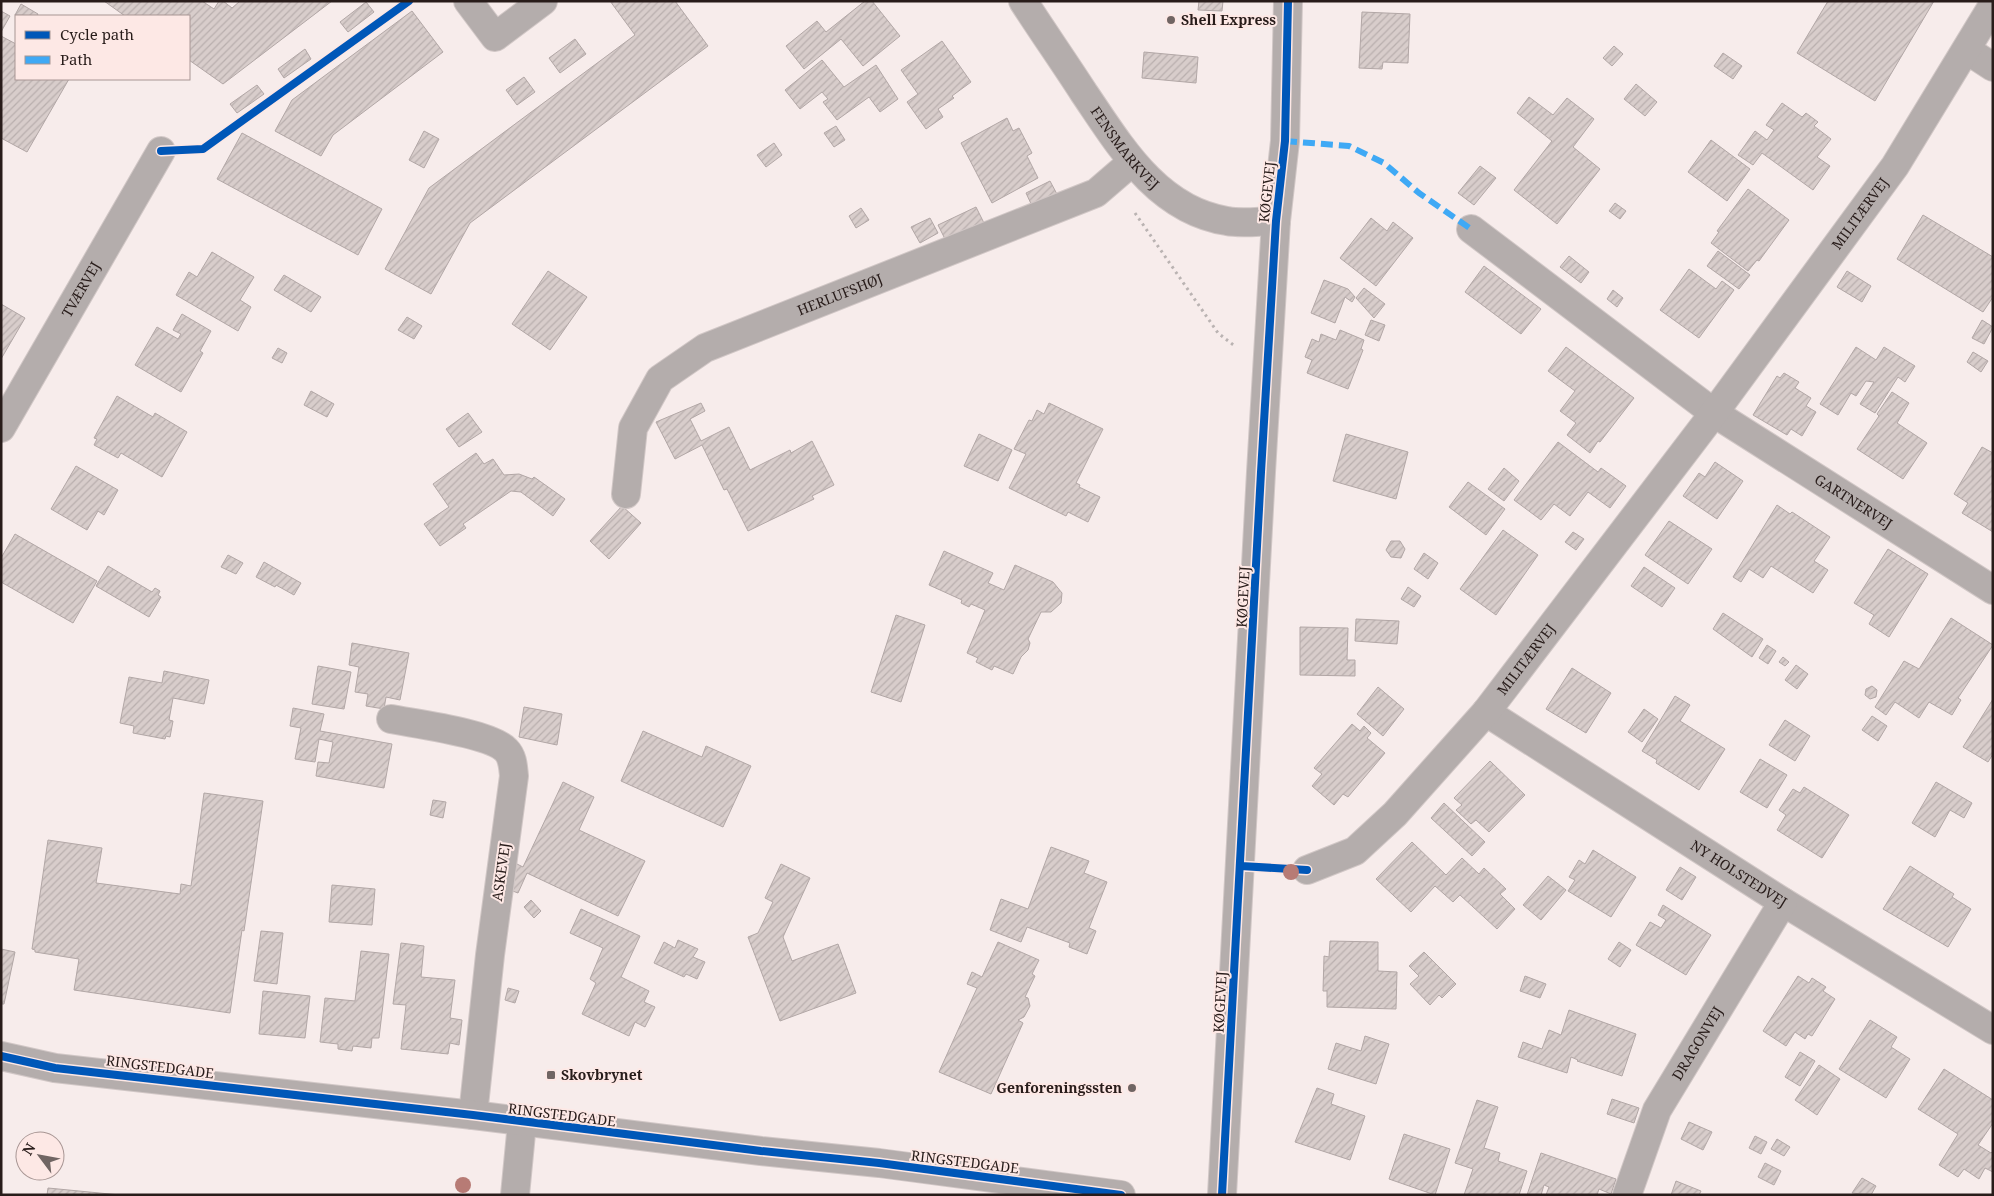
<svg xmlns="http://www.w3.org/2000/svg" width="1994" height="1196" viewBox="0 0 1994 1196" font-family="'Noto Serif',serif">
<defs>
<pattern id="building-hatch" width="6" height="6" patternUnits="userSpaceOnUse" patternTransform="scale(1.25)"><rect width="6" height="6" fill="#d8cdcb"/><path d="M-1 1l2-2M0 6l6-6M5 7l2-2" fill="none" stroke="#b9afae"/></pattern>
</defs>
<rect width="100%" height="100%" fill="#f7eceb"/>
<path fill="url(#building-hatch)" stroke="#b2a7a6" d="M104 1H202L214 9 219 1H223L232 8 240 1H332L223 84 189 60V16H125Z
M610 1H675L708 46 470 223 431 294 385 269 429 188 635 35Z
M865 1H872L900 36 863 66 841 39 804 69 786 46 817 21 826 32Z
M1199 1H1223L1222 11 1198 10Z
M1828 1H1934L1875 101 1797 53Z
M366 2 374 12 348 32 340 22Z
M21 4 38 14 37 16 15 15Z
M1 11 10 16 1 32Z
M412 11 443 52 333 135 321 156 275 131 292 100Z
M1362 12 1410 14 1408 63 1383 62 1382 69 1359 68Z
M1 36 16 44V79H69L27 152 1 138Z
M575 39 586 54 560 73 549 58Z
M942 41 971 82 952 96 954 98 938 109 943 117 926 129 907 102 918 94 901 70Z
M1614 46 1623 54 1612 66 1603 58Z
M305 49 311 59 284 78 278 69Z
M1144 52 1198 57 1196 83 1142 78Z
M1723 53 1742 66 1733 79 1714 66Z
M822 60 844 87 876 65 898 99 880 112 869 97 837 120 823 102 828 99 822 92 800 109 785 90Z
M524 77 535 92 517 105 506 90Z
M1636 84 1657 102 1645 116 1624 99Z
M257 85 264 94 237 113 230 104Z
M1529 97 1553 115 1567 98 1594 119 1573 147 1600 169 1557 224 1514 190 1552 141 1517 113Z
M1782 103 1802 117 1806 113 1818 122 1814 126 1831 139 1817 157 1830 166 1813 190 1762 153 1753 165 1738 155 1755 131 1767 140 1774 130 1766 125Z
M1007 118 1013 131 1019 128 1032 153 1027 156 1038 178 992 203 961 143Z
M836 126 845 140 834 147 824 133Z
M424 131 439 139 424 168 409 160Z
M242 133 382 209 358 255 217 179Z
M1711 140 1750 169 1727 201 1688 172Z
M774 143 782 155 766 167 757 155Z
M1480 166 1496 178 1474 205 1458 193Z
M1050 181 1058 196 1033 208 1026 193Z
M1748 189 1789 220 1759 261 1757 260 1748 271 1711 243 1719 232 1717 231Z
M1615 203 1626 211 1620 219 1609 211Z
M976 207 987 229 949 247 938 225Z
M861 208 869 220 856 228 849 216Z
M1923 215 1993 257V297L1983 312 1897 259Z
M930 218 938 233 920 243 911 227Z
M1371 218 1387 231 1393 222 1413 238 1376 286 1340 258Z
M1718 251 1750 275 1739 289 1707 266Z
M212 252 254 277 240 300 251 307 238 331 176 295 189 272 197 277Z
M1569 256 1589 272 1581 283 1560 267Z
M1484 266 1541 309 1521 334 1465 292Z
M1689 269 1716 289 1722 281 1734 290 1699 338 1660 310Z
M548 271 587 297 550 350 512 324Z
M1847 271 1871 286 1862 302 1837 287Z
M284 275 321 297 311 312 274 290Z
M1324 280 1348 289 1355 297 1352 302 1345 297 1335 323 1311 313Z
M1364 288 1385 304 1374 318 1356 298Z
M1613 290 1623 298 1617 307 1607 299Z
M1 304 25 318 1 359Z
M182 314 211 331 200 351 203 353 181 392 135 365 157 327 178 339 181 334 173 330Z
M407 317 422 326 414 339 398 330Z
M1371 320 1385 325 1379 341 1365 335Z
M1982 320 1993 327 1984 344 1972 338Z
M1340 330 1364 340 1361 349 1363 350 1348 389 1307 373 1312 360 1305 357 1312 339 1319 342 1321 334 1336 340Z
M1566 347 1634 398 1600 442 1598 441 1590 453 1567 435 1576 423 1560 411 1575 391 1548 371Z
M1856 347 1876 360 1884 347 1915 366 1905 382 1898 377 1875 413 1860 404 1874 382 1866 381 1856 396 1851 393 1838 415 1820 404Z
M278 348 287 353 282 363 272 358Z
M1973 352 1988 361 1981 372 1967 362Z
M1784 373 1799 382 1795 388 1811 398 1806 406 1816 412 1802 436 1791 429 1787 435 1753 415 1777 376 1780 378Z
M311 391 334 404 327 417 304 405Z
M1892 392 1909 403 1897 423 1927 443 1903 479 1857 449 1879 416 1877 414Z
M117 396 153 417 155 413 187 432 162 477 121 453 118 458 94 445 97 439 94 438Z
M701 403 705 411 690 419 701 441 729 427 750 470 790 450 791 453 812 441 834 485 812 496 814 499 748 531 727 489 724 490 702 445 675 459 656 422Z
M1049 403 1103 429 1076 483 1080 485 1079 487 1100 497 1088 522 1068 512 1066 516 1009 488 1026 454 1014 449 1029 420 1032 421 1037 410 1044 414Z
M468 413 482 432 459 447 446 429Z
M979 434 1012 450 998 481 964 466Z
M1346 434 1408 452 1396 499 1333 481Z
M1558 442 1598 472 1601 468 1626 486 1610 508 1588 492 1570 516 1554 504 1541 520 1514 500Z
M1982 447 1993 453V532L1962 513 1968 503 1954 494Z
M476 453 484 464 493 459 504 475 519 474 532 479 534 477 565 499 553 516 521 492 511 491 463 524 466 528 440 546 424 524 449 507 433 484Z
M1715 462 1743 481 1717 519 1683 496 1699 473 1705 477Z
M76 466 118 490 104 515 98 511 87 530 51 509Z
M1504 468 1519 481 1504 501 1488 489Z
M1468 482 1505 509 1486 535 1449 507Z
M1777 505 1790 514 1792 512 1830 537 1814 561 1828 570 1813 593 1771 566 1763 578 1749 569 1741 582 1733 577Z
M622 506 641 523 609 559 590 541Z
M1669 521 1712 549 1688 584 1645 555Z
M1503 530 1538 555 1496 615 1460 589Z
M1573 532 1584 539 1576 550 1565 542Z
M15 534 97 581 73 623 1 582V558Z
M1391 541H1400L1405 549 1401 558 1391 557 1386 550Z
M1888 549 1928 574 1889 637 1869 624 1874 615 1854 603Z
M944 551 993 573 988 583 1004 590 1015 565 1053 582 1062 593 1061 603 1051 612H1041L1028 639 1030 643 1028 650 1021 657 1013 674 994 666 992 670 976 662 978 658 967 653 985 610 971 604 969 607 961 603 962 600 929 585Z
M1424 553 1438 563 1428 579 1414 569Z
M228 555 243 563 236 574 221 567Z
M264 562 301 583 294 595 276 585 275 587 256 577Z
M108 566 152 592 155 588 160 591 158 595 161 597 149 617 96 586Z
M1644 567 1675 588 1662 607 1631 586Z
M1408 587 1421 596 1414 607 1401 599Z
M1723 613 1763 639 1752 657 1713 629Z
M896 615 925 625 901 702 871 692Z
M1951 618 1993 645 1958 698 1961 700 1952 715 1929 702 1919 718 1895 702 1886 715 1875 707 1904 661 1919 669Z
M1356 619 1399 621 1397 644 1355 641Z
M1300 627 1348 628 1347 660H1355V676L1300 675Z
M352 643 409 653 400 700 386 697 384 709 366 706 368 694 355 692 359 667 349 665Z
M1767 645 1776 651 1768 664 1759 658Z
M1783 657 1789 662 1785 666 1779 662Z
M1796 665 1808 674 1797 689 1785 680Z
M318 666 351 672 344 709 312 704Z
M1572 668 1611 693 1586 733 1546 709Z
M164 671 209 680 204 704 173 698 169 720 173 721 170 737 166 736 165 739 133 733 134 726 120 723 129 677 162 683Z
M1872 686 1877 690 1876 697 1870 699 1865 695 1866 689Z
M1378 687 1404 709 1383 736 1357 714Z
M1675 696 1690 705 1680 721 1725 749 1699 790 1656 763 1657 760 1642 751Z
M1993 699V754L1988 762 1963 747Z
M524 707 562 714 557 745 519 737Z
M293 708 324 714 320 731 392 744 384 788 316 776 318 762 329 763 333 742 319 739 315 762 295 759 301 728 290 726Z
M1644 709 1658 719 1642 742 1628 732Z
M1872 716 1887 726 1878 741 1862 730Z
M1785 720 1810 736 1795 761 1769 745Z
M1352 724 1360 731 1364 726 1371 733 1367 738 1385 753 1348 797 1343 794 1334 805 1312 786 1322 774 1314 768Z
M643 731 702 757 706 746 751 766 723 827 621 781Z
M1760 759 1787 775 1767 808 1740 792Z
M1490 761 1525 795 1489 832 1476 820 1471 824 1456 810 1462 805 1454 798Z
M563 782 594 797 579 830 645 861 618 916 527 873 518 893 510 890 515 863 523 867Z
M1936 782 1972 803 1964 818 1950 810 1935 837 1912 823Z
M1804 787 1849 815 1822 858 1777 830 1786 815 1779 810 1793 789 1800 793Z
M204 793 263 801 244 931 242 930 230 1013 74 990 79 959 35 952V950L32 949 48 840 102 848 96 883 180 894 181 884 191 886Z
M433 800 446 802 443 818 430 815Z
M1444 803 1485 842 1472 856 1431 818Z
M1412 842 1446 875 1462 858 1479 874 1484 868 1506 889 1500 894 1515 909 1497 929 1460 895 1453 902 1435 886 1411 912 1376 879Z
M1051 847 1089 861 1084 873 1107 882 1089 928 1096 931 1087 954 1069 947 1070 943 1027 927 1021 942 990 930 1001 899 1028 909Z
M1593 850 1636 877 1611 917 1568 891 1575 880 1569 877 1579 860 1585 864Z
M781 864 810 878 783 937 792 961 838 944 856 993 780 1021 748 937 758 933 773 902 765 898Z
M1910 866 1954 894 1952 897 1971 909 1948 947 1883 909Z
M1680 867 1696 877 1682 900 1666 890Z
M1548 876 1566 890 1541 920 1523 905Z
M332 885 375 889 372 925 329 922Z
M531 900 541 911 534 918 524 907Z
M1663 905 1711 935 1686 975 1636 945 1650 922 1661 928 1666 920 1658 915Z
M581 909 640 936 621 977 649 991 644 1002 655 1007 645 1027 635 1022 629 1036 582 1014 596 983 590 979 603 948 570 933Z
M261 931 283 933 277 984 254 981Z
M678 940 698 949 693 957 705 962 697 979 686 974 684 977 654 963 664 942 675 948Z
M1330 941 1378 942V971L1397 972 1396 1009 1327 1007V991H1323L1324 956 1329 957Z
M998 942 1039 960 1032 974 1035 976 1025 997 1028 998 1030 1006 1024 1017 1018 1020 1023 1023 991 1094 939 1072 977 988 967 984 972 972 982 977Z
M1619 942 1631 950 1620 967 1608 959Z
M401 943 424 946 421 977 455 980 450 1018 462 1020 459 1045 450 1043 448 1054 401 1049 406 1005 393 1004Z
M1 949 15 952 4 1004H1Z
M361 951 389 954 379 1038H372L371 1048 353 1046 352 1051 338 1049V1044L320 1042 325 998 355 1001Z
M1424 952 1456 984 1442 998 1439 995 1430 1005 1410 984 1419 976 1409 966Z
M1525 976 1546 984 1540 998 1520 991Z
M1798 976 1809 983 1812 978 1826 987 1823 991 1835 999 1812 1036 1808 1034 1805 1039 1795 1032 1786 1046 1763 1031Z
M508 988 519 991 515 1003 505 1000Z
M263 991 310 996 305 1038 259 1034Z
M1569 1010 1636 1034 1622 1076 1577 1061 1578 1060 1571 1057 1567 1073 1518 1057 1523 1042 1542 1049 1549 1030 1561 1035Z
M1870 1020 1897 1037 1891 1047 1910 1059 1886 1098 1839 1069Z
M1365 1036 1389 1044 1376 1084 1328 1069 1336 1043 1361 1051Z
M1800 1052 1815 1061 1800 1086 1785 1077Z
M1819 1065 1840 1079 1817 1115 1795 1100Z
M1944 1069 1993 1100V1123L1978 1145 1991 1153 1993 1151V1172L1985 1168 1979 1179 1964 1169 1958 1177 1939 1165 1958 1134 1918 1109Z
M1317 1088 1334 1094 1331 1104 1365 1116 1350 1160 1295 1142Z
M1612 1099 1639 1108 1634 1123 1607 1114Z
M1477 1100 1498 1107 1484 1148 1500 1153 1498 1161 1527 1171 1519 1195H1464L1473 1169 1455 1163Z
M1689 1122 1712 1132 1703 1150 1681 1139Z
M1404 1134 1450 1149 1435 1195 1389 1179Z
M1755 1136 1767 1142 1761 1154 1749 1148Z
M1777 1139 1790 1147 1784 1156 1771 1149Z
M1541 1153 1616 1179 1611 1194 1599 1189 1597 1195H1546L1549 1187 1544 1185 1541 1195H1527Z
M1765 1163 1781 1171 1774 1185 1758 1177Z
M1862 1178 1876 1186 1871 1195 1852 1193Z
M1676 1181 1701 1191 1699 1195H1671Z
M48 1188 120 1195H47Z"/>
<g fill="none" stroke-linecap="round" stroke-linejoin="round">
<g stroke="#d1c7c6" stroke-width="30">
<g id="minor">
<path d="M468 1 495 37 543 1"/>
<path id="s1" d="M1023 1C1043 32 1064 62 1084 93 1120 146 1157 210 1227 221 1242 224 1260 221 1276 221"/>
<path d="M1967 50 1993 67"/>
<path id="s2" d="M1471 229 1714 413 1993 590"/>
<path id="s3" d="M1 428 161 151"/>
<path id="s4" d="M626 494 633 428 660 379 705 348 1096 193 1132 162"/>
<path id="s5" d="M1486 712 1783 902 1993 1030"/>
<path d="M391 719C416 724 490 733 506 750 513 757 513 767 514 776L490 955 473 1115"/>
<path id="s6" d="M1307 870 1355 851 1395 814 1486 712 1714 413 1895 166 1993 5"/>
<path d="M515 1195 522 1123"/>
<path id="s7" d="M1627 1195 1657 1110 1783 902"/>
</g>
</g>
<g stroke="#d1c7c6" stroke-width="30">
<path id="tertiary" d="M1 1056 55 1068 473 1115 761 1151 879 1163 1121 1195
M1222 1195 1261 472 1276 221 1285 141 1288 1"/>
</g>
<path stroke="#bab3b2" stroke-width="3" stroke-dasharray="2.5 4" stroke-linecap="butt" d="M1135 213 1218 333 1236 347"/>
<use href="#minor" stroke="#b4adac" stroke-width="28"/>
<use href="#tertiary" stroke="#b4adac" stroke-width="28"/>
<path stroke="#3fa9f5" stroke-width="6" stroke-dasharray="12 6" stroke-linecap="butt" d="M1285 141 1349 146 1384 163 1419 193 1471 229"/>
<g stroke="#fde8e5" stroke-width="11">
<path id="cycleway" d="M161 151 203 149 409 1
M1241 866 1307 870
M1 1056 55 1068 473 1115 761 1151 879 1163 1121 1195
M1222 1195 1261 472 1276 221 1285 141 1288 1"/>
</g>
<use href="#cycleway" stroke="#0057b8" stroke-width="8"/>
</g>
<g fill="#b77b75">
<circle cx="1291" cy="872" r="8"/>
<circle cx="463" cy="1185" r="8"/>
</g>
<g fill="#706563" stroke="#fde8e5" stroke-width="2">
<circle cx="1171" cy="20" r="5"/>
<rect x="546" y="1070" width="10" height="10" rx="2.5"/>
<circle cx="1132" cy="1088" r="5"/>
</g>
<g text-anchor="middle" stroke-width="4" stroke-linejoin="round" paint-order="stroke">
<g font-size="14" font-weight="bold" fill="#281c1a" stroke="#fde8e5" text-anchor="start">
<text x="1181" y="25">Shell Express</text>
<text x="561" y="1080">Skovbrynet</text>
<text x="1122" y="1093" text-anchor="end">Genforeningssten</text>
</g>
<g font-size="14" fill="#281c1a" stroke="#fde8e5">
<text dy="5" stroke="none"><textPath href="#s1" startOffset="179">FENSMARKVEJ</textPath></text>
<text transform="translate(1267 192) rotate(-84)" y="5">KØGEVEJ</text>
<text dy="5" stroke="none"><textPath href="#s6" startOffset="866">MILITÆRVEJ</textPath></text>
<text dy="5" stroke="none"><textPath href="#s3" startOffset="160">TVÆRVEJ</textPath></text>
<text dy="5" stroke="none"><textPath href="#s4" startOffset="322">HERLUFSHØJ</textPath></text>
<text dy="5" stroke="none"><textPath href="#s2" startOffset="470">GARTNERVEJ</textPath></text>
<text transform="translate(1243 597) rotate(-87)" y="5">KØGEVEJ</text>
<text dy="5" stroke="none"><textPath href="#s6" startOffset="309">MILITÆRVEJ</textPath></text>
<text transform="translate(501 872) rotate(-82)" y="5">ASKEVEJ</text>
<text dy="5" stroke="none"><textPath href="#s5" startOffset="300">NY HOLSTEDVEJ</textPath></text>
<text transform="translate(1220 1002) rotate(-87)" y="5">KØGEVEJ</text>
<text dy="5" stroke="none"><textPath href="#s7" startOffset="168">DRAGONVEJ</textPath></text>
<text transform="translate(160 1067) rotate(7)" y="5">RINGSTEDGADE</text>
<text transform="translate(562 1115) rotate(7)" y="5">RINGSTEDGADE</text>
<text transform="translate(965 1162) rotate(7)" y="5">RINGSTEDGADE</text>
</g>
</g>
<rect width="1994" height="1196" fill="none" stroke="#281c1a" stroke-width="5"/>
<rect x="15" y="15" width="175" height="65" fill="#fde8e5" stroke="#a89694"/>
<rect x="25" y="31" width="25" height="8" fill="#0057b8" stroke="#a89694"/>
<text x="60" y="40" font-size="15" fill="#281c1a">Cycle path</text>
<rect x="25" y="56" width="25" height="8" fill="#3fa9f5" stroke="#a89694"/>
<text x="60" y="65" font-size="15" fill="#281c1a">Path</text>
<g transform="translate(40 1156) rotate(302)"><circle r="24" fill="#fde8e5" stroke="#a89694"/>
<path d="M0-4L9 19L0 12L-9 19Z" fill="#706563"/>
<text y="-8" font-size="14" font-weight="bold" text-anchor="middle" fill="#281c1a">N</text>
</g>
</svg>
